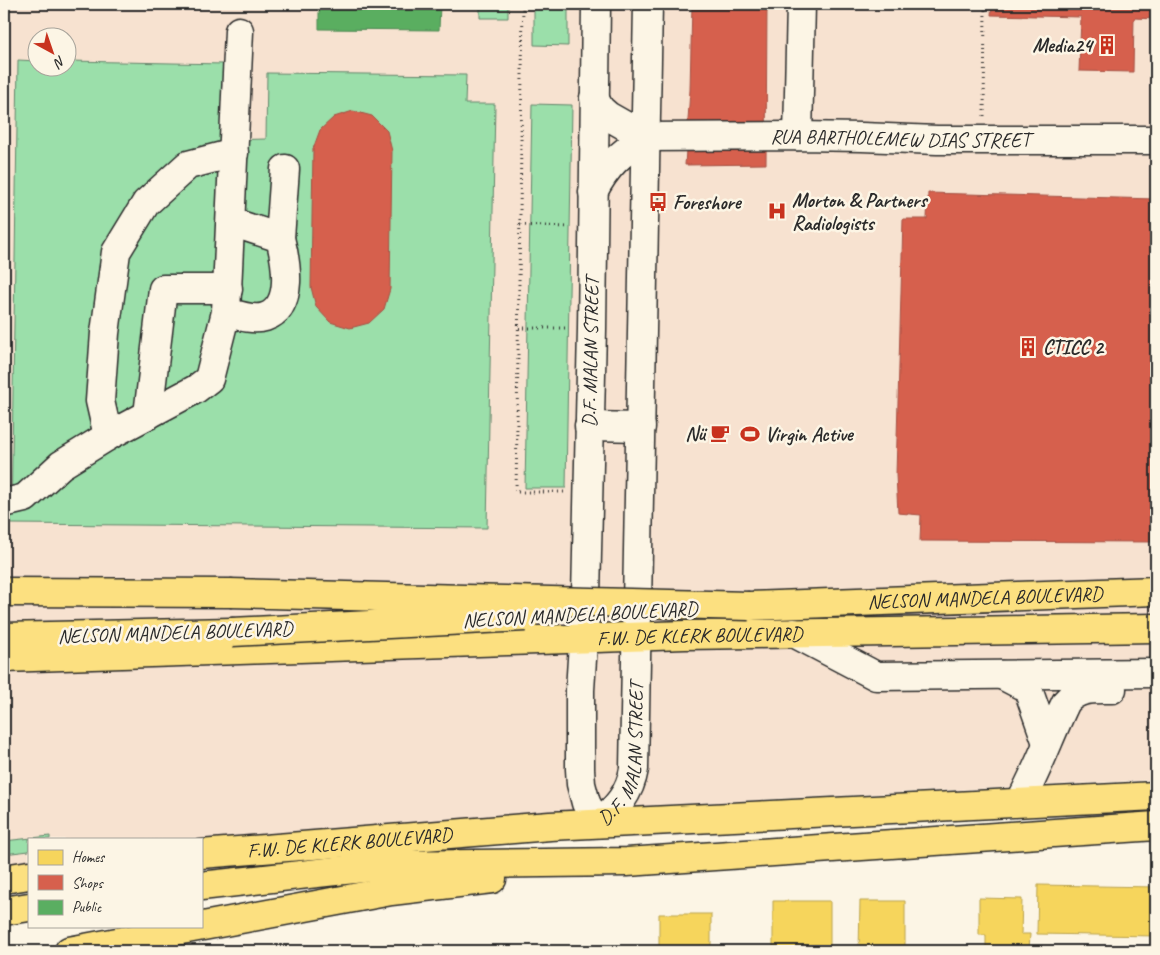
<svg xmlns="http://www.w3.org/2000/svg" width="1160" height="955" viewBox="0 0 1160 955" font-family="Caveat,sans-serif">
<rect width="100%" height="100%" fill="#fcf5e5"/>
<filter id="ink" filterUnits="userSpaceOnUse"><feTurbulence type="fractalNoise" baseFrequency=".02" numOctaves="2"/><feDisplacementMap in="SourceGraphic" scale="10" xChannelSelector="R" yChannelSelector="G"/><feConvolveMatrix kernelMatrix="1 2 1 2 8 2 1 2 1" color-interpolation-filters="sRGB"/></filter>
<g filter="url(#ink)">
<path fill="#f7e2d0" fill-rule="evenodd" d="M4 4H1156V780L678 804 201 840 29 839V861L4 864ZM38 38H68V68H38Z"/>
<path fill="#9bdfaa" stroke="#63856a" d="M480 4H508V18H480Z
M534 4H568V46L534 45Z
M18 60 37 61 38 68H68V61L224 64V140L266 139 267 73 466 75 465 104H495L487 528 11 524Z
M532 104 572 105 566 488H525Z
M50 836V839H29V851L4 854V841Z"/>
<path fill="#f6d55c" stroke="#b9a24d" d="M1038 885 1156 887V936L1037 934Z
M979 898 1022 899 1021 934H1030L1029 951H986V935H979Z
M773 901H830V951H773Z
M860 901H905V951H859Z
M659 914H711V951H659Z"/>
<path fill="#d6604d" stroke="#a35043" d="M692 4H767L766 164 685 165 690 90Z
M992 4H1156V19L1134 18 1133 72 1079 71 1081 17 991 15Z
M353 111 372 116 387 131 392 151 390 289 384 309 369 323 350 328 330 322 316 307 311 287 313 149 320 130 334 117Z
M928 193 1156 199V542L920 541 921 515 898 513 896 475 903 219H927Z"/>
<path fill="#5aae61" stroke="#4c8751" d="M319 4H440L439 30 319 29Z"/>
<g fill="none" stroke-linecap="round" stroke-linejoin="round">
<g stroke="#2b2b2b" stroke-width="31">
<g id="minor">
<path id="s1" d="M596 4 592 329 586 597 580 690V769L581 784 586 803 597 823C617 809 630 793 634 769L648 4"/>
<path id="s2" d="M594 98 600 109 608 116 645 137 798 136 862 137 937 140H1156"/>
<path d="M798 136 801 4"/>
<path d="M593 192C607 165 620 154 645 137"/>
<path d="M280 238 285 169"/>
<path d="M226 312C237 315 253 321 265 317 295 307 286 261 280 238L231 222"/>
<path d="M148 415 163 289H228"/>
<path d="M589 426 641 427"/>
<path d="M108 436 100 401 105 333 116 252 146 203 188 165 234 153"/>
<path d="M4 503 25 498 61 465 108 436 196 389 209 379 226 312 239 31"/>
<path d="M794 633 876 676 1156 673"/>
<path d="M1002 675 1025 687 1029 692 1047 743"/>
<path d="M1020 802C1038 770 1050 735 1066 702 1078 687 1095 689 1112 689"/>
</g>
</g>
<g stroke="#2b2b2b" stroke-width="31">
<g id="major">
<path id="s3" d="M4 658 685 635 1156 628"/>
<path id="s4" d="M201 854 550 826 1156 796"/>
<path d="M4 879 29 875"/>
</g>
</g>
<g stroke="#2b2b2b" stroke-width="31">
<g id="highway">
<path d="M4 592 230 593"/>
<path id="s5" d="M749 606 1156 591"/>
<path d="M4 637 232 632"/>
<path d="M201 886 390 865 627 862 1156 826"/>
<path d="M4 911 29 907"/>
<path d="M69 951 391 891 492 879"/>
</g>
</g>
<path stroke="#2b2b2b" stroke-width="3" stroke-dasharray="1 4" stroke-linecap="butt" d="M523 4 516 492H564
M984 116 985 4
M520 225 569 227
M519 328H568"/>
<use href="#minor" stroke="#fcf5e5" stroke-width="28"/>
<use href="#major" stroke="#fce080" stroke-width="28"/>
<use href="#highway" stroke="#fce080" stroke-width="28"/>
<g stroke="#2b2b2b" stroke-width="31" stroke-linecap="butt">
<path id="highway-bridge" d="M230 593 749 606
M232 632 525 617"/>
</g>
<use href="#highway-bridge" stroke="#fce080" stroke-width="28"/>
</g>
</g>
<defs>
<g id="building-bare" transform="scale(1.5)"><path d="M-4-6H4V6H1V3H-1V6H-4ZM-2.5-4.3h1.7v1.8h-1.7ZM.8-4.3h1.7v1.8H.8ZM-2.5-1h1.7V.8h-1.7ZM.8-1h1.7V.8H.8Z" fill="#c8321e" stroke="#fcf5e5" stroke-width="2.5" paint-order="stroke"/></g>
<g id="bus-bare" transform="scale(1.5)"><path d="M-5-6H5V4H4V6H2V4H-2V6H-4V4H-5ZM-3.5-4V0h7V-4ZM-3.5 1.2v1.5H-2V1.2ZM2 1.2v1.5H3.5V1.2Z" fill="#c8321e" stroke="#fcf5e5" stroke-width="2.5" paint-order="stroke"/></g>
<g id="hospital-bare" transform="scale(1.5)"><path d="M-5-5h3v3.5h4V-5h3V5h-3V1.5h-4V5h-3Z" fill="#c8321e" stroke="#fcf5e5" stroke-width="2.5" paint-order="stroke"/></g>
<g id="cafe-bare" transform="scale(1.5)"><path d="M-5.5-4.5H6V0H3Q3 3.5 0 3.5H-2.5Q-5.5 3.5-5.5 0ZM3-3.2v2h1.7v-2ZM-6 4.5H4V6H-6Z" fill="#c8321e" stroke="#fcf5e5" stroke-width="2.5" paint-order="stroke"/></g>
<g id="stadium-bare" transform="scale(1.5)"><path d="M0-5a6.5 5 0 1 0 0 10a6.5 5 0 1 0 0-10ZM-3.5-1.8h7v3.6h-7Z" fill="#c8321e" stroke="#fcf5e5" stroke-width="2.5" paint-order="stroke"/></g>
</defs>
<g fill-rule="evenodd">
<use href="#building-bare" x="1107" y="45"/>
<use href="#bus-bare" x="658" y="202"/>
<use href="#hospital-bare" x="777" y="211"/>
<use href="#building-bare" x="1028" y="347"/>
<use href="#cafe-bare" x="720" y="433"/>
<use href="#stadium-bare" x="750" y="434"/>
</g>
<g text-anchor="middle" stroke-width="5" stroke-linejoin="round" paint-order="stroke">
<g font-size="20" font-weight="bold" fill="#2b2b2b" stroke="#fcf5e5" text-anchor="start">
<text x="1092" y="52" text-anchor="end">Media24</text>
<text x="792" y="207">Morton &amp; Partners<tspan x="792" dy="23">Radiologists</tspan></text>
<text x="673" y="209">Foreshore</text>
<text x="1043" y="354">CTICC 2</text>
<text x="705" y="440" text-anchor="end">Nü</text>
<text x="765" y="441">Virgin Active</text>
</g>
<g font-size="20" fill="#2b2b2b" stroke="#fcf5e5">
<text dy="7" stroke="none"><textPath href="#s2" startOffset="321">RUA BARTHOLEMEW DIAS STREET</textPath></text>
<text transform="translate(590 352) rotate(-89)" y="7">D.F. MALAN STREET</text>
<text dy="7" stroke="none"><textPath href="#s5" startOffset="236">NELSON MANDELA BOULEVARD</textPath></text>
<text transform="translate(580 614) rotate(-3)" y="7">NELSON MANDELA BOULEVARD</text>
<text transform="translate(175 632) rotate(-2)" y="7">NELSON MANDELA BOULEVARD</text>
<text dy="7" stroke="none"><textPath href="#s3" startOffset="696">F.W. DE KLERK BOULEVARD</textPath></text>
<text dy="7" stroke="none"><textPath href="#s1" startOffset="902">D.F. MALAN STREET</textPath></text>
<text dy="7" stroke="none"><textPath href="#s4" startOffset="149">F.W. DE KLERK BOULEVARD</textPath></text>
</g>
</g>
<rect width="1160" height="955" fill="none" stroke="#fcf5e5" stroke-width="20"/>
<rect x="10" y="10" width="1140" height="935" fill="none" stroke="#2b2b2b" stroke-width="2" filter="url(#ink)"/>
<rect x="28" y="838" width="175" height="90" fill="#fcf5e5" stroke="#a8a49b"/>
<rect x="38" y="850" width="25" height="15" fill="#f6d55c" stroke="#a8a49b"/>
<text x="72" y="862" font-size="15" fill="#2b2b2b">Homes</text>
<rect x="38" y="875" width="25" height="15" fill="#d6604d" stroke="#a8a49b"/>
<text x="72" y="888" font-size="15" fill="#2b2b2b">Shops</text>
<rect x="38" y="900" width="25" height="15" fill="#5aae61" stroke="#a8a49b"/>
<text x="72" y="912" font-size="15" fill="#2b2b2b">Public</text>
<g transform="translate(52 52) rotate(140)"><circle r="24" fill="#fcf5e5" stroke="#a8a49b"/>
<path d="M0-4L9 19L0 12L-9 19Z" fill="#c8321e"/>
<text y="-8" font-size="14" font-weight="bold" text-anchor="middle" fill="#2b2b2b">N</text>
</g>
</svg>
